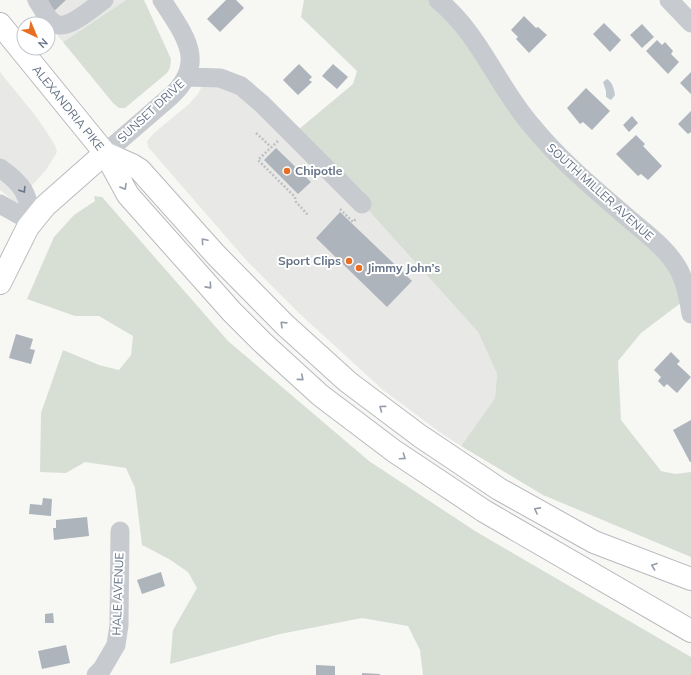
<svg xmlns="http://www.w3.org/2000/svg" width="691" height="675" viewBox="0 0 691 675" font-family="Mulish,sans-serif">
<rect width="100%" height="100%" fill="#f7f7f4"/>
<path fill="#e8e8e7" d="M26 0H126L63 42Z
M211 68 225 71 247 81 364 192 369 211 478 332 497 374 495 398 461 446 441 433 383 390 300 314 247 261 148 147 147 141 154 133 189 104 198 94Z
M0 72 38 119 55 145 57 152 46 170 16 203 0 190Z"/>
<path fill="#d7dfd5" d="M126 0H144L171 59 170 68 167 73 125 108H119L113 103 63 42Z
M304 0H430L677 276 682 302 641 333 618 361 621 420 661 471 675 474 691 472V557L543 495 461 446 495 398 497 374 478 332 369 211 364 192 298 130 353 84 357 71 301 17Z
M94 196 102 197 228 341 369 461 475 531 691 657V675H423L420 650 408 626 362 618 280 634 170 664 173 630 197 588 188 572 169 559 142 545 135 488 126 468 85 462 66 473 40 472 41 413 63 350 99 365 119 370 131 355 133 336 99 316H75L27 299 54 237 74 215 95 201Z"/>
<path fill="#c1c9cf" d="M607 79C613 83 614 89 615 95L611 100 606 97V91L603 82Z"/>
<path fill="#aeb4bb" d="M48 0H66L53 12Z
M226 0H236L244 8 220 32 207 19Z
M524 16 536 28 538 27 547 35 529 53 516 39 518 37 511 30Z
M604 23 621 40 610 52 593 34Z
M642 24 654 37 642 48 630 35Z
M657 40 662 45 665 42 673 51 671 54 679 62 668 74 646 51Z
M299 64 312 77 309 80 312 82 298 95 283 80Z
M333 64 348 77 337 89 322 76Z
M691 72V94L680 83Z
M586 88 610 111 592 130 583 122 580 124 567 108Z
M691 111V132L688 134 678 124Z
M632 116 638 123 629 132 623 125Z
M636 135 645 144 643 146 662 166 648 180 641 174 638 176 616 154Z
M276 148 311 182 298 194 264 160Z
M340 212 412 281 387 307 316 238Z
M16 334 33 339 30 349 35 350 31 364 9 358Z
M671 352 680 361 677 364 691 377 677 393 667 384 664 387 658 381 661 377 654 370Z
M691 420V462H690L673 430Z
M43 498 52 499 51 516 29 514 30 504 42 505Z
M87 517 89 536 54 540 53 528H56V520Z
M161 572 165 586 142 594 137 580Z
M53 613 54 623H45V614Z
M66 645 70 663 42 669 38 651Z
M316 665 335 666V675H316Z
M362 673 380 674V675H362Z"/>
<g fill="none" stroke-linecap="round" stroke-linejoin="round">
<g stroke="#b8bbc0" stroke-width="24">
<path id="major" d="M0 283 28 227 45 206 105 153"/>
</g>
<g stroke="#b7babe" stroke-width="24">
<path id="highway" d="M0 24 105 153 128 195 232 312 262 342 320 395 394 451 484 511 691 631
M105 153 132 165 140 170 216 255 285 325 348 382 420 436 499 489 594 542 691 579"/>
</g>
<path stroke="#bec0c3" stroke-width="2.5" stroke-dasharray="2 2" stroke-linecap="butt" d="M256 133 271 147
M278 141 258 160 295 197 296 202 308 215
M340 209 353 222 357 218"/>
<path stroke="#c7cace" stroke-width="19" d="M37 0C41 6 47 19 54 23 67 32 93 7 104 0
M438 0C480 34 497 86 532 126 558 158 590 185 621 212 641 230 666 246 679 270 686 284 689 299 691 314
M669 0 691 23
M187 77 220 78 241 86 262 104 362 204
M105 153 171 96C208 62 184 35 162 0
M0 168C24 185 27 193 33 221
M0 204 32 222
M96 675 102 669 116 645 119 625 120 531"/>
<use href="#major" stroke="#fff" stroke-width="22"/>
<use href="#highway" stroke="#fff" stroke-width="22"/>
</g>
<defs><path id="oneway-chevron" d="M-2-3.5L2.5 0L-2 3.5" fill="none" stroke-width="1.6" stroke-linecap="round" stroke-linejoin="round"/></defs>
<g stroke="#939daa">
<use href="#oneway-chevron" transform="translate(124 187) rotate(61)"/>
<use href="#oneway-chevron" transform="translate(204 241) rotate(-130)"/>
<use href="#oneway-chevron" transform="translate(209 286) rotate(48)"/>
<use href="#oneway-chevron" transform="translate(283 324) rotate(-136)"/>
<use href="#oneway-chevron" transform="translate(301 378) rotate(41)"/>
<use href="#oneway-chevron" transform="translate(382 408) rotate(-143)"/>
<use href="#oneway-chevron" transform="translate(403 457) rotate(34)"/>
<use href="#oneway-chevron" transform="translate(537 510) rotate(-152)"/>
<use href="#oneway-chevron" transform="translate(654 566) rotate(-160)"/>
</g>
<use stroke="#6a778a" href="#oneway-chevron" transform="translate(23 190) rotate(58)"/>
<g fill="#e86e24" stroke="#fff" stroke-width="1.5">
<circle cx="287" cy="171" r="4"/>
<circle cx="349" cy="261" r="4"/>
<circle cx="359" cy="268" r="4"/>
</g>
<g text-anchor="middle" stroke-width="4" stroke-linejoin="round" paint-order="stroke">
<g font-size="12" fill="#657386" stroke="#fff">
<text transform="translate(68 108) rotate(51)" y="4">ALEXANDRIA PIKE</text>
<text transform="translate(151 111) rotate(-43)" y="4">SUNSET DRIVE</text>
<text transform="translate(600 192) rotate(42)" y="4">SOUTH MILLER AVENUE</text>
<text transform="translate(118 594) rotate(-88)" y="4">HALE AVENUE</text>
</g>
<g font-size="12" font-weight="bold" fill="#657386" stroke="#fff" text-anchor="start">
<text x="295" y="175">Chipotle</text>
<text x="341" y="265" text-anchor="end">Sport Clips</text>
<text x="367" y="272">Jimmy John’s</text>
</g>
</g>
<g transform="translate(36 36) rotate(136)"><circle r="19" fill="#ffffff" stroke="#c1c7cf"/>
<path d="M0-3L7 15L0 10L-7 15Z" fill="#e86e24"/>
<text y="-6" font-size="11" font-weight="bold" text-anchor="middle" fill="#657386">N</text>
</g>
</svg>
